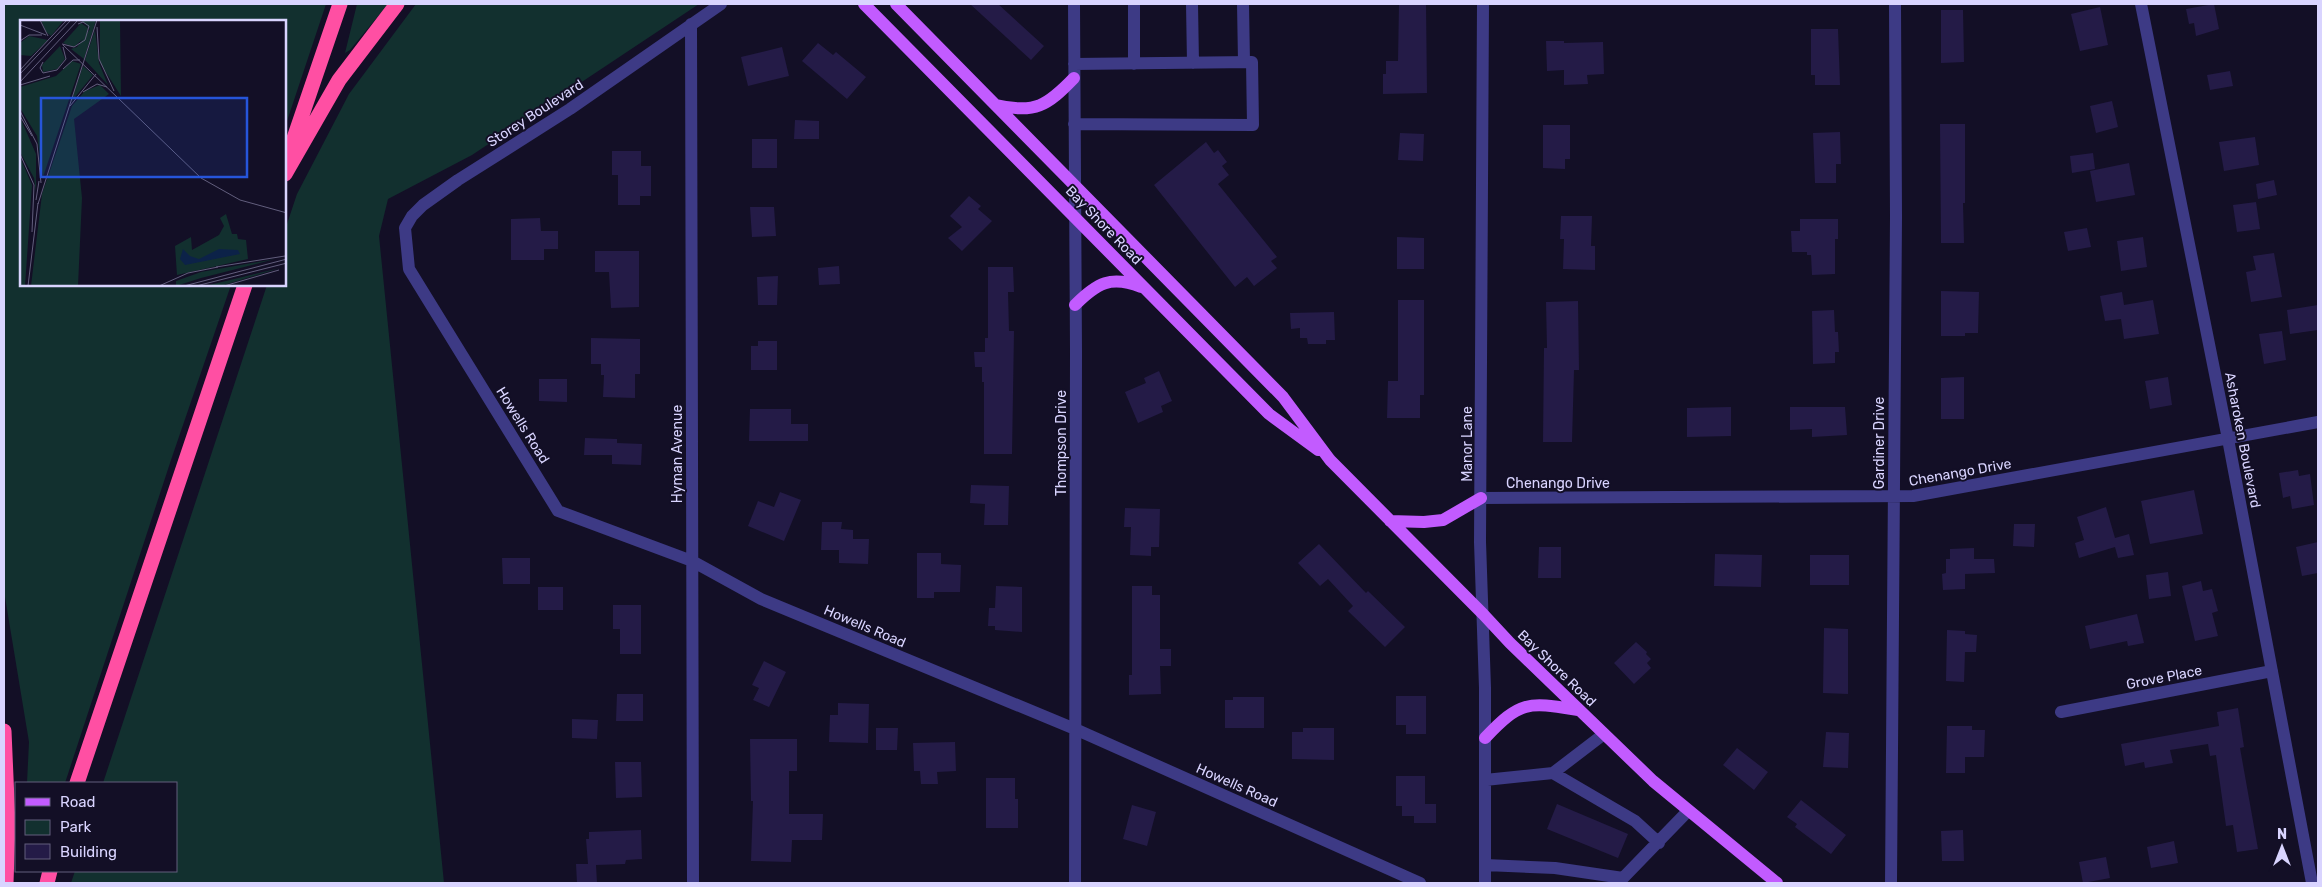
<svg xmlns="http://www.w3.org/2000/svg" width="2322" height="887" viewBox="0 0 2322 887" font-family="Rubik,sans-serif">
<rect width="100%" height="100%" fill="#130f26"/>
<path fill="#12302f" d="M4 4H326L285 127V21H21V285H231L171 460 65 783H27L29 742 4 591Z
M357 4H388L350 50 345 53Z
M416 4H699L472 155 388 199 379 236 444 883H71L75 871H176V783H103L267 285H285V230L297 194 349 94Z"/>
<path fill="#241b47" d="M970 4H998L1044 46 1031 60Z
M1399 4H1426L1427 93 1383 94V74H1386V61H1398Z
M2214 4 2219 29 2196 36 2194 23 2189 24 2186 9Z
M2100 7 2108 45 2080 51 2071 14Z
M1941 10H1963L1964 62 1941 63Z
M1811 29H1838L1840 85H1815V75H1811Z
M1546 41H1564V43L1603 42 1604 74 1587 75 1588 84 1564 85V70L1547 71Z
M818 43 833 55 836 52 866 77 847 99 802 61Z
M782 47 789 76 748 86 741 57Z
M2230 71 2233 86 2210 90 2207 75Z
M2112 101 2118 127 2096 133 2090 106Z
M795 120 819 121V139H794Z
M1940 124H1965V203H1963L1964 243H1941Z
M1543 125H1570V159H1565V169L1543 168Z
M1840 132 1841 164H1836V183H1815L1813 133Z
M1400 133 1424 134 1423 161 1398 160Z
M2255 137 2259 165 2224 171 2219 142Z
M752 139H777V168H752Z
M1206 142 1214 153 1218 150 1227 162 1222 166 1229 175 1218 184 1277 257 1271 261 1277 268 1254 286 1247 277 1235 287 1154 185Z
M612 151H641V166H651V196H640V205H618V175H612Z
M2093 153 2095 169 2072 173 2070 156Z
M2129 163 2135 195 2096 202 2090 171Z
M2274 180 2277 195 2258 199 2256 184Z
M969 196 981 206 978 209 992 221 962 251 948 238 962 227 950 216Z
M2256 202 2260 229 2237 232 2233 205Z
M750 207H774L776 236 752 237Z
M1561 216H1592L1591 246H1595V270L1563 269 1564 239H1560Z
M540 218 541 231H558V249H544V260H511V219Z
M1800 219H1838V239H1835V274L1812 275 1811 255H1807V252H1792L1791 231H1800Z
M2087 228 2091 247 2068 251 2064 232Z
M1397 237 1424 238V269H1397Z
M2143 237 2147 267 2121 271 2117 241Z
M595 251H639V307L611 308 609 272H595Z
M2274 253 2282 297 2251 302 2246 272 2256 270 2253 256Z
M839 266 840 284 819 285 818 268Z
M988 267H1013L1014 292H1008L1009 331H1014L1012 454H984V382H982V367H975L974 352H985V338H988Z
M778 276 777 305H758L757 277Z
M1941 291 1979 292 1978 333H1965V336H1941Z
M2122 292 2124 305 2153 300 2159 334 2124 339 2121 319 2105 321 2100 296Z
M1398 300H1424V395H1420V418H1387L1388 381H1398Z
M1578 301 1579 370H1574L1572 442H1543L1544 348H1547L1546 302Z
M2318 305V330L2290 334 2287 310Z
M1834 310 1835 332H1838L1839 352H1835V363L1813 364 1812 311Z
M1334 312 1335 340H1326V344H1308L1307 338H1300V328L1291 329 1290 313Z
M2282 331 2286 360 2264 364 2259 334Z
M591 338 640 339V374H635V398L603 397 604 375H601V364H591Z
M758 341H777V370H751V346H758Z
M1159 371 1172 401 1161 406 1163 412 1138 423 1125 392 1146 383 1144 378Z
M1964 377V419H1941V378Z
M2168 377 2172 405 2150 409 2145 381Z
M539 379H567V402L539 401Z
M1731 407V436L1687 437V408Z
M1790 407H1845L1847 435 1812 437V429L1790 430Z
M750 409H791V424H808V441H749Z
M585 438 617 439V443L642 444 641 465 612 464V455H584Z
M2298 470 2299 476 2310 474 2314 505 2292 509 2290 496 2283 498 2279 473Z
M971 485 1009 486 1008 525H984L985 504 970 503Z
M2194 490 2203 534 2150 544 2141 501Z
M780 492 801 500 784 541 748 526 758 501 774 507Z
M2106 507 2115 538 2129 534 2134 555 2118 558 2115 547 2079 558 2075 543 2084 540 2077 517Z
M1125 508 1160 509 1159 547H1151V556L1130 555 1131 527H1124Z
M822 522H842L841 529 853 530V539H869L868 564 839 563V550H821Z
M2014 524H2035L2034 547 2013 546Z
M2318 542V573L2302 576 2296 547Z
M1319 544 1366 593 1368 591 1405 627 1385 647 1348 611 1353 606 1328 579 1320 586 1298 563Z
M1539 547H1561V578H1538Z
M1974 548V559H1994L1995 573 1965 574V589L1943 590 1942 574 1946 573V559H1950V549Z
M917 553H941V564L961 565 960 592H934V598H917Z
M1715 554 1762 555 1761 587 1714 586Z
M1810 555H1849V585H1810Z
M502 558H530V584H503Z
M2168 572 2171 596 2149 599 2146 575Z
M2201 581 2203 591 2212 589 2218 611 2212 613 2218 636 2195 641 2182 586Z
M996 586 1022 587V632L995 630V626H988L989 608H995Z
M1132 586H1152V595H1160V649H1171V666H1160L1161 694 1129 695V675H1132Z
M538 587H563V610H538Z
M613 605H641V654H620V629H613Z
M2137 614 2144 643 2128 646 2127 641 2090 649 2085 626Z
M1824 628 1848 629V694L1823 693Z
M1947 630 1965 631V634L1977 635 1976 652H1965L1964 682 1946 681Z
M1636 642 1647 652 1646 654 1651 659 1647 663 1651 668 1634 684 1614 663Z
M764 661 786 672 769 707 753 700 759 688 752 685Z
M617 694H643V721H616Z
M1396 696H1426V734H1406V725H1396Z
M1233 697H1264V728H1225V700H1233Z
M838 703 869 704 868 743 829 742 830 715H838Z
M2238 708 2244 747 2240 748 2258 849 2237 852 2233 825 2226 826 2216 755 2210 756 2208 744 2170 750 2173 763 2145 768 2144 762 2125 766 2121 744 2219 726 2217 712Z
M572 719 598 720 597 739 572 738Z
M1947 726H1972V730H1985L1984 757H1965V773H1946Z
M876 728H898L897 750H876Z
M1303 728H1334V760L1292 759V732H1303Z
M1826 732 1849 733 1848 768 1823 767Z
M750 739H797V771H789V814H823L822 840H792L791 862 751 861 753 801H751Z
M955 742 956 771 937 772 938 784H921L920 771H914L913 743Z
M1737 748 1768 772 1754 790 1723 765Z
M615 762H641L642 797 616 798Z
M1396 776H1425V804H1436V823H1414V816H1402V806H1396Z
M986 778H1015V799H1018V828H986Z
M1801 800 1846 835 1831 854 1795 827 1797 824 1787 817Z
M1557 804 1628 834 1618 858 1547 829Z
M1132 805 1156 812 1147 846 1123 839Z
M641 830 642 859 626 860 625 864 596 865 597 883H577L576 864H588L586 839H589V832Z
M1963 830 1964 861H1942L1941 831Z
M2174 841 2178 863 2151 868 2147 847Z
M2106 857 2110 878 2083 883 2079 862Z"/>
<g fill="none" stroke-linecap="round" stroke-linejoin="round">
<path stroke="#3d3a85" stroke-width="12" d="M721 4 570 109 458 180 423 205 412 216 405 228 409 269 558 511 692 561 761 599 1075 729 1420 883
M1074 4 1076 351 1075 883
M1134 4V64
M1192 4 1193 63
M1243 4 1244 62
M1483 4 1480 542 1485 688V883
M2141 4 2228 439 2312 883
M691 24 693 883
M1074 64 1252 62 1253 125 1074 124
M1481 498 1913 496 2318 422
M2061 712 2272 671
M1553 773 1635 821 1659 843
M1485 780 1553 773 1604 734
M1485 865 1555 868 1623 878 1688 811
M1891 883 1896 217 1895 4"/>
<path stroke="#c25bff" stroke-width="12" d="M864 4 1269 414 1318 450
M896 4 1283 397 1330 460 1483 614 1510 643 1653 781 1777 883
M996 105C1035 114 1047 106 1074 78
M1075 305C1097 283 1111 275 1141 287
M1390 521 1424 522 1443 520 1481 498
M1485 738C1521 700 1528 702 1578 710"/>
<path stroke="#ff4fa3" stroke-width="15" d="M290 150 340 4
M285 174 339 80 397 4
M4 731 8 824 6 883
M77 783 245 285
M47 883 50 871"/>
</g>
<g text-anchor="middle" stroke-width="4" stroke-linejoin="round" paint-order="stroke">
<g font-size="14" fill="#d9d4ff" stroke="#130f26">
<text transform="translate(535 113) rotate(-33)" y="5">Storey Boulevard</text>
<text transform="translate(1104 225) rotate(46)" y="5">Bay Shore Road</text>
<text transform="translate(523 425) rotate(58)" y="5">Howells Road</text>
<text transform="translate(2243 440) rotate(79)" y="5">Asharoken Boulevard</text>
<text transform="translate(1061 443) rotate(-90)" y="5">Thompson Drive</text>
<text transform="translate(1879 443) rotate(-90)" y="5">Gardiner Drive</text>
<text transform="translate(1467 444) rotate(-90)" y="5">Manor Lane</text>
<text transform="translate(677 454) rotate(-90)" y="5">Hyman Avenue</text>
<text transform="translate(1960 472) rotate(-10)" y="5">Chenango Drive</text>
<text x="1558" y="488">Chenango Drive</text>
<text transform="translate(865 626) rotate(23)" y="5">Howells Road</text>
<text transform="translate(1557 668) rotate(44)" y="5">Bay Shore Road</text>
<text transform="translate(2164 677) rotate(-11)" y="5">Grove Place</text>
<text transform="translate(1237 785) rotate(24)" y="5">Howells Road</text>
</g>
</g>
<g transform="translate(20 20)">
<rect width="266" height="266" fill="#130f26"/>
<path d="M21 0H44L31 16 26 12ZM61 0H76L64 39 51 29 57 27 70 9ZM80 0H100L101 76 80 43ZM61 3 68 8 66 16 54 27 43 23ZM75 10 79 43 88 65 65 40ZM9 16 28 20 11 36 0 35V23ZM40 26 45 39 37 49 23 52 22 45ZM52 41 61 44 23 157 17 116 0 88V67L36 56ZM63 46 73 55 51 82ZM80 65 89 74 54 99 62 178 58 266H11L22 174 52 86 65 71ZM0 97 16 134V172L14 158 0 132ZM0 137 12 165 5 266H0ZM206 194 212 214H217L218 219 226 220 228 239 157 255 155 226 171 217 172 230 199 215 204 206 200 198ZM255 239 181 258 156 266V261L181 252ZM260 248 201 266H185Z" fill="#12302f"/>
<path d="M163 229 170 236 179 239 199 229 218 230 220 234 165 245 160 239Z" fill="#0c2248"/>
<path fill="none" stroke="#625e7d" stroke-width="1" d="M20 0 28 16M0 5 26 15M77 7 79 39 94 71M0 21 9 15H22M42 24 54 27 65 20 69 6 63 2 58 4M43 25 181 158 220 180 267 193M23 42 20 48 23 53 37 50 46 39 43 27M43 49 53 40H60M0 50 47 0M0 54 51 0M0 62 58 0M0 65 30 56M63 72 77 64 87 67M50 86 76 54M0 91 17 124 21 163M0 96 12 116M0 134 14 165 12 212M16 180 19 161M18 184 77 0M196 247 265 236M8 266 18 183M139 266 168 253 198 247M164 266 267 239M176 266 267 243M204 266 259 250"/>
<path fill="#2655da" fill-opacity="0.15" stroke="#2655da" stroke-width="2.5" d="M21 78H227V157H21Z"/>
<rect width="266" height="266" fill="none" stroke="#d9d4ff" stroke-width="2.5"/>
</g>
<rect width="2322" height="887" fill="none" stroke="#d9d4ff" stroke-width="10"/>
<rect x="15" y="782" width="162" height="90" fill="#130f26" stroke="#625e7d"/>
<rect x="25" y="798" width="25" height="8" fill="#c25bff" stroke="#625e7d"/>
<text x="60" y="807" font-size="15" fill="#d9d4ff">Road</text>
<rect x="25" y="820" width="25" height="15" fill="#12302f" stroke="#625e7d"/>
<text x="60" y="832" font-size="15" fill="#d9d4ff">Park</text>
<rect x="25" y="844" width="25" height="15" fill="#241b47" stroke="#625e7d"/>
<text x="60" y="857" font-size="15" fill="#d9d4ff">Building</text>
<g transform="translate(2282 847)" stroke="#130f26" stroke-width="4" paint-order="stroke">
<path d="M0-4L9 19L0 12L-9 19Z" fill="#d9d4ff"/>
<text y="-8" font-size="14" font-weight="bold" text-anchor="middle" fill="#d9d4ff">N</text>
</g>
</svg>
